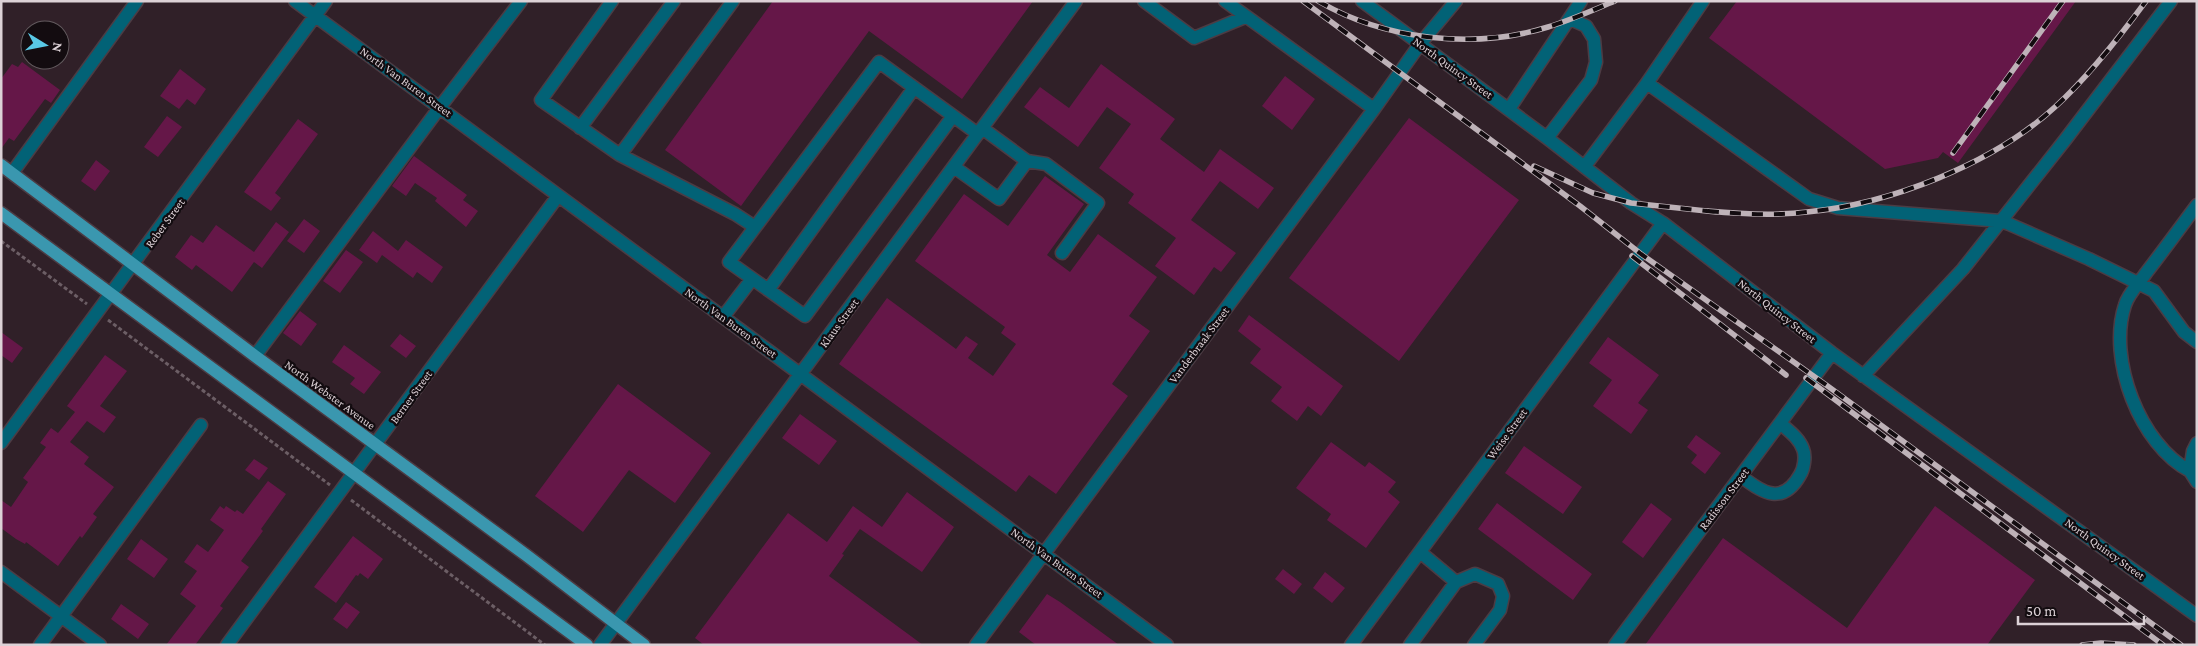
<svg xmlns="http://www.w3.org/2000/svg" width="2198" height="646" viewBox="0 0 2198 646" font-family="'Crimson Pro',serif">
<rect width="100%" height="100%" fill="#302028"/>
<path fill="#651748" d="M773 1H1033L962 99 869 31 741 206 665 150Z
M1737 1H2076L1958 163 1943 152 1938 158 1885 169 1709 38Z
M22 62 60 90 51 103 45 99 14 141 9 138 1 149V79L12 64 18 67Z
M1101 64 1175 119 1160 139 1204 172 1220 149 1274 188 1258 209 1220 181 1191 220 1236 253 1221 272 1214 267 1194 295 1155 266 1176 238 1128 203 1134 194 1099 168 1131 124 1107 107 1078 147 1024 107 1040 87 1069 108Z
M180 69 206 89 195 105 187 99 179 109 160 96Z
M1285 76 1315 99 1292 130 1262 106Z
M167 116 182 127 158 157 144 147Z
M1409 118 1519 200 1399 361 1289 278Z
M298 119 318 134 275 193 281 198 271 211 244 192Z
M414 156 467 195 463 200 478 211 466 227 435 201 437 198 415 183 406 196 392 186Z
M96 160 110 171 95 191 81 181Z
M1045 176 1084 204 1047 255 1070 272 1098 234 1157 277 1129 316 1150 331 1112 384 1128 396 1056 494 1029 475 1016 492 839 364 887 298 956 349 966 336 978 344 968 358 993 376 1016 344 1001 333 1005 327 915 261 964 194 1008 226Z
M304 219 320 231 304 253 287 241Z
M276 222 289 232 262 268 254 262 232 292 196 265 192 270 175 257 191 235 203 243 216 225 254 252Z
M373 231 398 251 406 240 443 267 432 283 417 272 413 278 382 255 377 263 359 250Z
M346 250 363 262 340 293 323 281Z
M300 311 317 324 301 346 283 333Z
M1249 315 1343 386 1321 416 1308 406 1297 421 1271 401 1282 387 1250 363 1261 349 1238 331Z
M1 332 23 348 12 363 1 355Z
M400 334 416 346 406 358 390 346Z
M1608 337 1659 375 1638 403 1648 410 1631 434 1593 406 1612 380 1589 363Z
M344 345 381 372 364 394 350 384 355 378 332 362Z
M105 355 127 371 100 406 116 417 104 433 87 421 70 442 89 457 84 464 114 487 93 514 97 517 82 538 80 536 58 566 26 542 25 544 16 539 1 528V500L11 507 28 482 23 478 46 447 40 443 51 428 58 433 75 412 67 406Z
M618 384 711 453 675 503 629 470 583 532 535 496Z
M800 414 837 441 819 465 782 438Z
M1696 435 1721 453 1705 474 1691 463 1697 455 1687 447Z
M1331 442 1365 467 1369 462 1396 482 1388 492 1400 502 1366 548 1327 520 1331 514 1296 488Z
M1524 446 1582 487 1563 514 1505 473Z
M254 459 268 468 259 480 245 470Z
M268 481 286 494 261 529 263 531 241 561 249 567 220 606 223 608 195 645H166L196 606 180 594 197 571 184 562 197 544 208 552 224 530 210 520 220 506 224 509 226 506 235 512 237 510 243 514Z
M907 492 954 527 922 572 860 529 842 554 844 555 829 576 923 645H704L695 638 788 513 827 542 853 506 882 527Z
M1497 503 1592 574 1573 600 1478 529Z
M1651 503 1672 519 1643 558 1622 542Z
M1935 506 2035 580 1987 645H1645L1723 538 1847 628Z
M353 536 383 559 368 579 360 573 358 576 356 575 336 603 314 587Z
M141 539 168 559 154 578 127 559Z
M1283 569 1302 584 1294 594 1275 579Z
M1325 572 1345 588 1332 603 1313 588Z
M1047 594 1060 602 1119 645H1036L1019 632Z
M346 602 360 612 347 629 333 619Z
M121 604 149 624 138 639 111 619Z"/>
<g fill="none" stroke-linecap="round" stroke-linejoin="round">
<g stroke="#4c3c44" stroke-width="15">
<path id="minor" d="M295 1 1167 645
M612 1 541 100 620 155 735 214 755 227
M1144 1 1194 38 1245 17
M1225 1 1374 109
M1362 1 1547 138 1631 203 1663 223 1832 353 2197 616
M1647 83 1809 199 1838 208 2001 221 2009 224 2089 259 2154 291 2184 332 2197 342
M1509 109 1581 1
M953 116 805 316 729 262 879 62 978 134
M580 128 674 1
M982 128 1027 161 1046 164 1098 203 1062 253
M1547 138 1591 80 1596 62 1594 39 1586 26 1570 19
M620 155 733 1
M1585 166 1647 83 1703 1
M954 167 999 199 1027 161
M12 173 137 1
M768 290 914 88
M723 317 752 279
M255 356 440 107 521 1
M1863 376 1963 269 2065 140 2171 1
M1 443 326 1
M2197 443 2193 451 2190 471 2197 482
M2190 471C2140 445 2107 359 2125 305 2128 294 2140 282 2146 273 2163 251 2180 228 2197 205
M1741 476C1763 494 1783 505 1800 475 1804 469 1806 456 1803 449 1799 438 1789 431 1780 423
M1420 552 1456 582
M1 572 100 645
M40 645 201 425
M227 645 558 196
M600 645 1076 1
M976 645 1374 109 1420 44 1456 1
M1351 645 1663 223
M1410 645 1456 582 1475 574 1498 584 1503 596 1500 610 1474 645
M1615 645 1832 353"/>
</g>
<g stroke="#4c3c44" stroke-width="15">
<path id="major" d="M1 165 255 356 526 555 644 645
M1 213 587 645"/>
</g>
<path stroke="#6c5e65" stroke-width="3" stroke-dasharray="4 2.5" stroke-linecap="butt" d="M1 241 87 304
M108 320 330 485
M351 500 545 645"/>
<use href="#minor" stroke="#026276" stroke-width="12"/>
<use href="#major" stroke="#3a97af" stroke-width="12"/>
<g stroke="#beb2b8" stroke-width="5.5">
<path id="rail" d="M1303 1 1580 206 1641 254 1829 387 2181 645
M1318 1C1384 40 1474 50 1548 27 1571 20 1593 10 1615 1
M1953 153 2063 1
M1534 166 1593 193 1631 203 1716 212
M1708 211C1740 214 1775 216 1807 212 1890 204 1993 164 2055 107 2089 76 2118 39 2146 1
M1632 256 1786 375
M1806 378 2163 645
M2082 645 2101 643 2134 645"/>
</g>
<use href="#rail" stroke="#130c10" stroke-width="4" stroke-dasharray="11" stroke-linecap="butt"/>
</g>
<g text-anchor="middle" stroke-width="4.5" stroke-linejoin="round" paint-order="stroke">
<g font-size="12" fill="#dcd1d6" stroke="#130c10">
<text transform="translate(1453 68) rotate(36)" y="4">North Quincy Street</text>
<text transform="translate(406 82) rotate(36)" y="4">North Van Buren Street</text>
<text transform="translate(165 223) rotate(-54)" y="4">Reber Street</text>
<text transform="translate(1777 311) rotate(38)" y="4">North Quincy Street</text>
<text transform="translate(731 323) rotate(36)" y="4">North Van Buren Street</text>
<text transform="translate(839 323) rotate(-54)" y="4">Klaus Street</text>
<text transform="translate(1199 345) rotate(-53)" y="4">Vanderbraak Street</text>
<text transform="translate(330 395) rotate(36)" y="4">North Webster Avenue</text>
<text transform="translate(411 397) rotate(-54)" y="4">Berner Street</text>
<text transform="translate(1507 434) rotate(-54)" y="4">Weise Street</text>
<text transform="translate(1724 499) rotate(-53)" y="4">Radisson Street</text>
<text transform="translate(2105 549) rotate(36)" y="4">North Quincy Street</text>
<text transform="translate(1057 563) rotate(36)" y="4">North Van Buren Street</text>
</g>
</g>
<rect width="2198" height="646" fill="none" stroke="#dcd1d6" stroke-width="5"/>
<g transform="translate(45 45) rotate(100)"><circle r="24" fill="#130c10" stroke="#635b5f"/>
<path d="M0-4L9 19L0 12L-9 19Z" fill="#59c8e5"/>
<text y="-8" font-size="14" font-weight="bold" text-anchor="middle" fill="#dcd1d6">N</text>
</g>
<path d="M2018 616v8h126v-8" fill="none" stroke="#dcd1d6" stroke-width="2.5"/>
<text x="2026" y="616" font-size="15" fill="#dcd1d6" stroke="#130c10" stroke-width="4" paint-order="stroke">50 m</text>
</svg>
